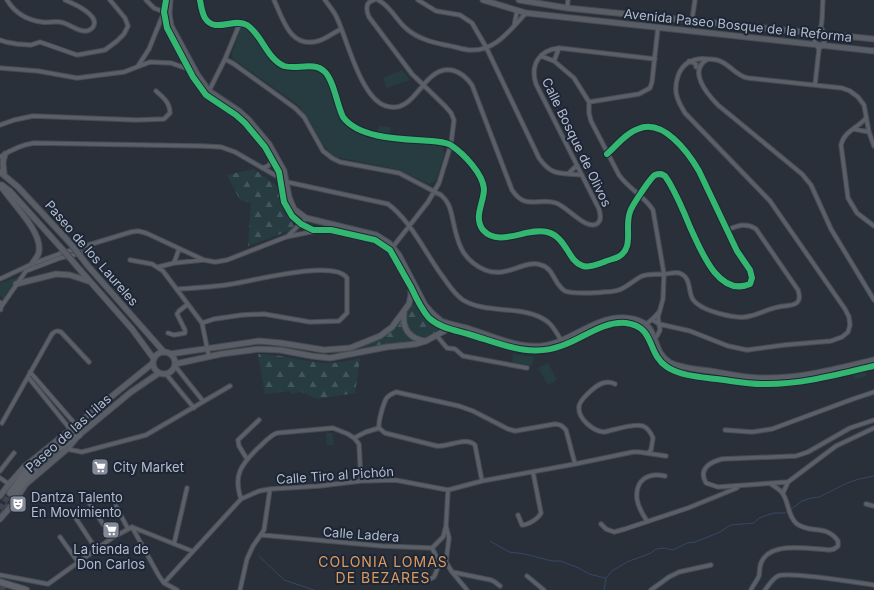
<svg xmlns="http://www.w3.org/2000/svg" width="874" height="590" viewBox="0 0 874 590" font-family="Inter,sans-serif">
<defs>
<pattern id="forest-firs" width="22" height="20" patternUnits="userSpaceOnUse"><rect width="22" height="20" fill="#263c41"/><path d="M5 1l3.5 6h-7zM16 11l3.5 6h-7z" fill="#43565b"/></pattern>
</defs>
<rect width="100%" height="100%" fill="#2a303a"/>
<path fill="url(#forest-firs)" d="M254 169 281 189 294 226 291 230 248 246 251 203 240 200 227 175Z
M417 302 428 319 438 328V331L427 339 413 334 406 325 407 312 408 309Z
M401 319 403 328 416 340 360 349 359 347 373 341Z
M258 354C280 354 301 361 323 363 335 364 348 361 360 358L355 393 317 399 301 392 290 394V391L265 394Z"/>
<path fill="#263c41" d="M242 25C259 33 264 56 279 66 292 73 312 62 323 73 332 82 335 106 342 118 358 142 411 141 438 144L443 148 444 155 436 181 429 184 400 170 336 157 331 154 323 145 310 121 298 105 233 59 232 53Z
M402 70 410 80 387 88 383 78Z
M379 126 391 127 390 134 378 132Z
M20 276 3 299 0 296V283Z
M513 354 534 357 532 366 512 363Z
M548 363 557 380 548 385 538 368Z
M865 370 866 376 855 379 853 373Z
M326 433H332L334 445H327Z"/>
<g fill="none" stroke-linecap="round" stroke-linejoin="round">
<path stroke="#354765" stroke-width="1" d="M790 510 802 501 811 498 819 497 847 483 859 479 874 476
M490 541 509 552 525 554 552 561H560L579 568 589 574 605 578
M259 556 284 580 314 590
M604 590 606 578 612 571 627 562 651 553 656 549 664 548 673 550 687 543 695 542 718 533 731 525 754 523 759 518 774 513H785L787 511"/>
<path stroke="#3f4550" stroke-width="5.5" stroke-dasharray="5.5 3" stroke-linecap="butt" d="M0 509 10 493
M1 516 15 494
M0 588 7 590"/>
<g stroke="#474b52" stroke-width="5.5">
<path id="street" d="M7 0C15 13 26 20 42 22 48 23 54 21 60 22 69 23 77 32 86 31 88 31 92 29 93 27 101 15 72 3 65 0
M200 0C201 6 202 13 205 18 215 34 234 17 247 25 262 35 267 59 284 66 297 70 314 61 325 72 334 81 337 105 343 117 360 140 406 139 432 141 438 142 447 142 452 146 464 154 483 174 484 189 484 203 473 217 483 230 499 248 527 227 547 232 567 237 568 262 583 266 590 268 598 264 604 262 608 260 614 259 618 257 635 248 624 227 630 212 631 207 651 177 655 175 657 174 659 174 661 174L665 176 669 182C677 196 684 212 690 227 700 248 718 298 750 284L752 278 750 270 737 251 699 171C688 152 663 118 638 129 626 133 616 146 607 154
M274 0C283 19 290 49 318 41 326 39 333 33 341 29
M325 0C329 6 334 11 337 18 347 39 361 99 386 106 408 113 417 89 431 77 446 63 462 71 472 85L512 190C526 211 538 197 556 203 568 207 587 232 598 223 602 219 600 214 599 209L536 84C530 65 539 50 559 48L655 59
M374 0C365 2 366 10 369 17L412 74 445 106 451 113 454 120 451 144 439 183 428 202 392 248
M378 0C391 6 397 22 408 30 419 39 432 42 445 45 453 46 461 49 469 50 495 52 510 30 526 13
M418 0 436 11 460 15 472 23 486 47 539 158C553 178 562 172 582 175
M567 8 568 0
M692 20 695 0
M514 26 517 11
M821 27C825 34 827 40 821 47
M0 40 6 42 17 44 31 45 40 42 77 55 105 50 117 41 124 34 128 26 125 18 110 0
M819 49C810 36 817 37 821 26 823 18 822 8 823 0
M541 56 554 61 574 78 589 102V113L591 121 619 175C629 189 644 196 653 210L664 274 663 299 658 317 660 330 657 336 653 338
M225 59 234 64 295 108 304 117 323 151 332 158 340 162 399 173 441 195C448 201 450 207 452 216 457 240 460 259 485 270 507 279 524 259 541 265 554 268 554 285 565 291 572 294 596 293 604 292 611 292 619 291 625 287 630 284 635 280 640 277 648 273 656 275 664 274 669 274 673 272 679 273 691 277 688 289 692 298 699 311 737 320 750 316 764 313 770 307 785 306 797 305 802 302 798 290L756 229C746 222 737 226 727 230
M708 59C687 70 707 94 718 105L802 174 811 185 831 229 874 300
M554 61 559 48
M689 61 696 64V67
M138 66 149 49 164 12 154 8 146 0
M0 68 38 71 77 78 124 72 150 62 171 63 188 69
M815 85 819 49
M209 91 225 59 240 23
M589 102 639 94 650 88 652 82 658 27
M866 118C858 128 844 131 841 145L848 198 857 213 874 226
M0 125 14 120 33 116 137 120 164 119 170 113C170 103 164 98 156 91
M854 129 869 132
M0 157C12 149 21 145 34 143L203 146 221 147 235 152 287 182 388 204C412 222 425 253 443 277 449 285 454 294 463 300 488 315 524 304 548 322 554 327 558 335 562 342
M262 168 268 166 273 160
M569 173 577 165
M288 236 306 218
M130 260 152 264 163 271 202 323 209 357
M174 263 203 260
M158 267 174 263 179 249
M0 279 32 264 59 254 131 232 138 231 146 233 204 260 215 262 227 260 286 237 315 231
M177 289C195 288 214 287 232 284 253 281 334 259 347 278V313L339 321 310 322 264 314 242 315 214 319 202 323
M1 307 26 271 60 258 91 251 92 245
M653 320 659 324 690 331 728 346 747 350 784 345 831 341 842 337 848 332 850 325 849 317 845 309 770 201 685 113C677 100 673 91 678 76 683 62 694 58 707 59 713 59 717 59 722 62 732 67 737 76 748 78L842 88 850 91 858 97 864 105 869 132 874 146
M643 330C646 321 653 321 658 313
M168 333 174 335 185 333V330L177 314 179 311 188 304
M437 336 447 348 455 349 463 356 527 368
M175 366 203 401
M30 372 76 425
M166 374 194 408
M28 377 70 429
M615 384C611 382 607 382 603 383 596 385 579 400 579 407 578 419 593 431 604 432 614 430 634 423 643 426 648 428 651 433 653 438L651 450 648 453
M874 420 850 428 808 452 796 456 722 459C710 462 698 469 706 483L718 487 788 482 836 446 874 428
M2 423 52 334C55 331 57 330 61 332L89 362
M379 428C378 422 383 405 386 399 388 395 392 394 396 392L459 406 473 411 508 429 515 431 555 424C560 424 563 426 566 430L575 464
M379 428 385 433 437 446C449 447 466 436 475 445L482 481
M725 430 752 432 772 429 853 399 874 392
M354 438 366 432 379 428
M67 449 82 452 146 435 230 386
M247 459 239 446 238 440 259 420
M0 471 14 453
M0 478 9 484
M448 490 446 526 449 538 446 562 452 572 467 590
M783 493 788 482
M241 499C233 475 241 465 257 449 264 443 269 436 277 433L333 428 348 434 354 438 359 444 361 481
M88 501 112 538
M866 504 874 506
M116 506 128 529
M71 511 96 549
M518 515 522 525C528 525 538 519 541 513L533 472
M647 521C643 515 638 507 637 499 635 480 648 472 665 476
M601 524 606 529 614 532 625 529 688 508 737 488
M132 527 159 576 164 583 177 590
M262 535 382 546 432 548 443 537 446 526
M60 537 78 562
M174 544 187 488
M452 572 491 580 495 582 500 586
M0 575 48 584 112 538 132 527 192 551
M527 576 544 590
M395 579C408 580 423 584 434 577 440 566 438 558 432 548
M164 583 241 499 259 491 270 489 319 486 361 481 395 480 448 490 482 481 575 464 633 452H639L666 456
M240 590 247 559 253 546 264 530 270 489
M651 590 669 577 679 572 711 565
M751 590C753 585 757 581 759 576 760 571 759 566 762 561 772 541 811 549 829 550L834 549 838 546V541C826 524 811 534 797 524 788 517 789 503 783 494 781 490 775 487 771 484
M765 590C769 585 772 579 778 576 788 571 859 583 874 585"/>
</g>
<g stroke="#474b52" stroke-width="7">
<path id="secondary" d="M166 0 164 12 167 28 193 77 206 95 236 115 245 123 265 147 279 172 284 202 292 216 301 224 313 230H331L375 240 390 250C397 262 404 275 411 287 416 298 421 309 429 318 440 328 454 330 468 334 499 343 529 358 561 346 583 339 602 321 626 323 656 327 646 353 667 367 681 376 700 377 716 379 733 381 750 385 767 384 804 384 839 374 874 366
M170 0 169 14 171 26 197 74 209 91 239 111 248 119 269 144 284 171 289 197 294 209 306 218 376 235 389 243 399 255 425 305 433 314 441 321C451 325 461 326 470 329 497 338 527 353 555 343 578 335 600 316 626 318 663 321 648 348 669 362 677 367 701 370 710 371 729 374 748 379 767 378 804 378 839 368 874 360
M483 0 526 13 874 51
M519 0 567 8 874 39
M0 172 18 187 71 244
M4 174 3 162 5 154
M0 185C11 202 42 231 39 251 39 256 34 260 32 264
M2 185 10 191 63 250
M88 266 164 352
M81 271 132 329 154 359
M16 284 56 274 70 275 88 281
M0 303V309
M404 313C402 328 409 338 424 341
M153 363a11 11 0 1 1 22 0a11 11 0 1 1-22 0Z
M170 354 259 341 281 343 324 350 350 348 380 336 392 327 409 304 411 295V289
M175 364 221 354 259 349 280 350 312 356 330 358 387 347 416 344 426 341 448 329
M0 496 9 484 24 467 153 363
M0 519 12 505 26 484 67 449 79 435 131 392 159 373"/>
</g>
<g stroke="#484d57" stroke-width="8">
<path id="primary" d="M10 493 24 474 71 432 74 427
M15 494C32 470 54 450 79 435
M0 582 26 590"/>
</g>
<use href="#street" stroke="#5b5f68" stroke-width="3.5"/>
<use href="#secondary" stroke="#595e66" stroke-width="5"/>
<use href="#primary" stroke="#5d626a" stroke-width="5.5"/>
<g stroke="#474b52" stroke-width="7" stroke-linecap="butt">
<path id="secondary-bridge" d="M71 244 88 266
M63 250 81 271"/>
</g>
<use href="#secondary-bridge" stroke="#595e66" stroke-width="5"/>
<g stroke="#1d2636" stroke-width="8">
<path id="cycleway" d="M166 0 164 12 167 28 193 77 206 95 236 115 245 123 265 147 279 172 284 202 292 216 301 224 313 230H331L375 240 390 250C397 262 404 275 411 287 416 298 421 309 429 318 440 328 454 330 468 334 499 343 529 358 561 346 583 339 602 321 626 323 656 327 646 353 667 367 681 376 700 377 716 379 733 381 750 385 767 384 804 384 839 374 874 366
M200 0C201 6 202 13 205 18 215 34 234 17 247 25 262 35 267 59 284 66 297 70 314 61 325 72 334 81 337 105 343 117 360 140 406 139 432 141 438 142 447 142 452 146 464 154 483 174 484 189 484 203 473 217 483 230 499 248 527 227 547 232 567 237 568 262 583 266 590 268 598 264 604 262 608 260 614 259 618 257 635 248 624 227 630 212 631 207 651 177 655 175 657 174 659 174 661 174L665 176 669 182C677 196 684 212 690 227 700 248 718 298 750 284L752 278 750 270 737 251 699 171C688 152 663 118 638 129 626 133 616 146 607 154"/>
</g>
<use href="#cycleway" stroke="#33b770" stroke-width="6"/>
</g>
<defs>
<g id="supermarket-square" transform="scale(0.9)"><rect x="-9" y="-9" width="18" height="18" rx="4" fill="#848b98" stroke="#1d2636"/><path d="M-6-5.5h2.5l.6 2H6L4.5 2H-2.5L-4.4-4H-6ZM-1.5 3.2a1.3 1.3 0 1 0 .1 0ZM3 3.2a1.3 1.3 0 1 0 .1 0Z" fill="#fff"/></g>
<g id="theatre-square" transform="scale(0.9)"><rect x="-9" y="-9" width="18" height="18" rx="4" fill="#848b98" stroke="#1d2636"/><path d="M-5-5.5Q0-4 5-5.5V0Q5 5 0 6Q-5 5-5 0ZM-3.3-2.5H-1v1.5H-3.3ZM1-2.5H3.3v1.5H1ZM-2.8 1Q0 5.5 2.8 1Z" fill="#fff"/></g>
</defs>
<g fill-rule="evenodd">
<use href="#supermarket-square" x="100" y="467"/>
<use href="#theatre-square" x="18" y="504"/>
<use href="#supermarket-square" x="111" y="530"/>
</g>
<g text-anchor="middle" stroke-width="4" stroke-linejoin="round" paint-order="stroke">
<g font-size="13" fill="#b4bccb" stroke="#1d2636">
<text transform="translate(738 25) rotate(6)" y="5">Avenida Paseo Bosque de la Reforma</text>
<text transform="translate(577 142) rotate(64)" y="5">Calle Bosque de Olivos</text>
<text transform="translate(92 253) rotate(49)" y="5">Paseo de los Laureles</text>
<text transform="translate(68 433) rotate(-42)" y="5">Paseo de las Lilas</text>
<text transform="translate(335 475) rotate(-4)" y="5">Calle Tiro al Pichón</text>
<text transform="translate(361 534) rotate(4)" y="5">Calle Ladera</text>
</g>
<g font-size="13" fill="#b4bccb" stroke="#1d2636" text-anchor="start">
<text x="113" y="472">City Market</text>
<text x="31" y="502">Dantza Talento<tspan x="31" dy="15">En Movimiento</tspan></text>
<text x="111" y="554" text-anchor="middle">La tienda de<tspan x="111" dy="15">Don Carlos</tspan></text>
</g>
<g font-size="14" letter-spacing="1" fill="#dc9b5e" stroke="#1d2636">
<text x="383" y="567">COLONIA LOMAS<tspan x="383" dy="16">DE BEZARES</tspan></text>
</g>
</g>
</svg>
